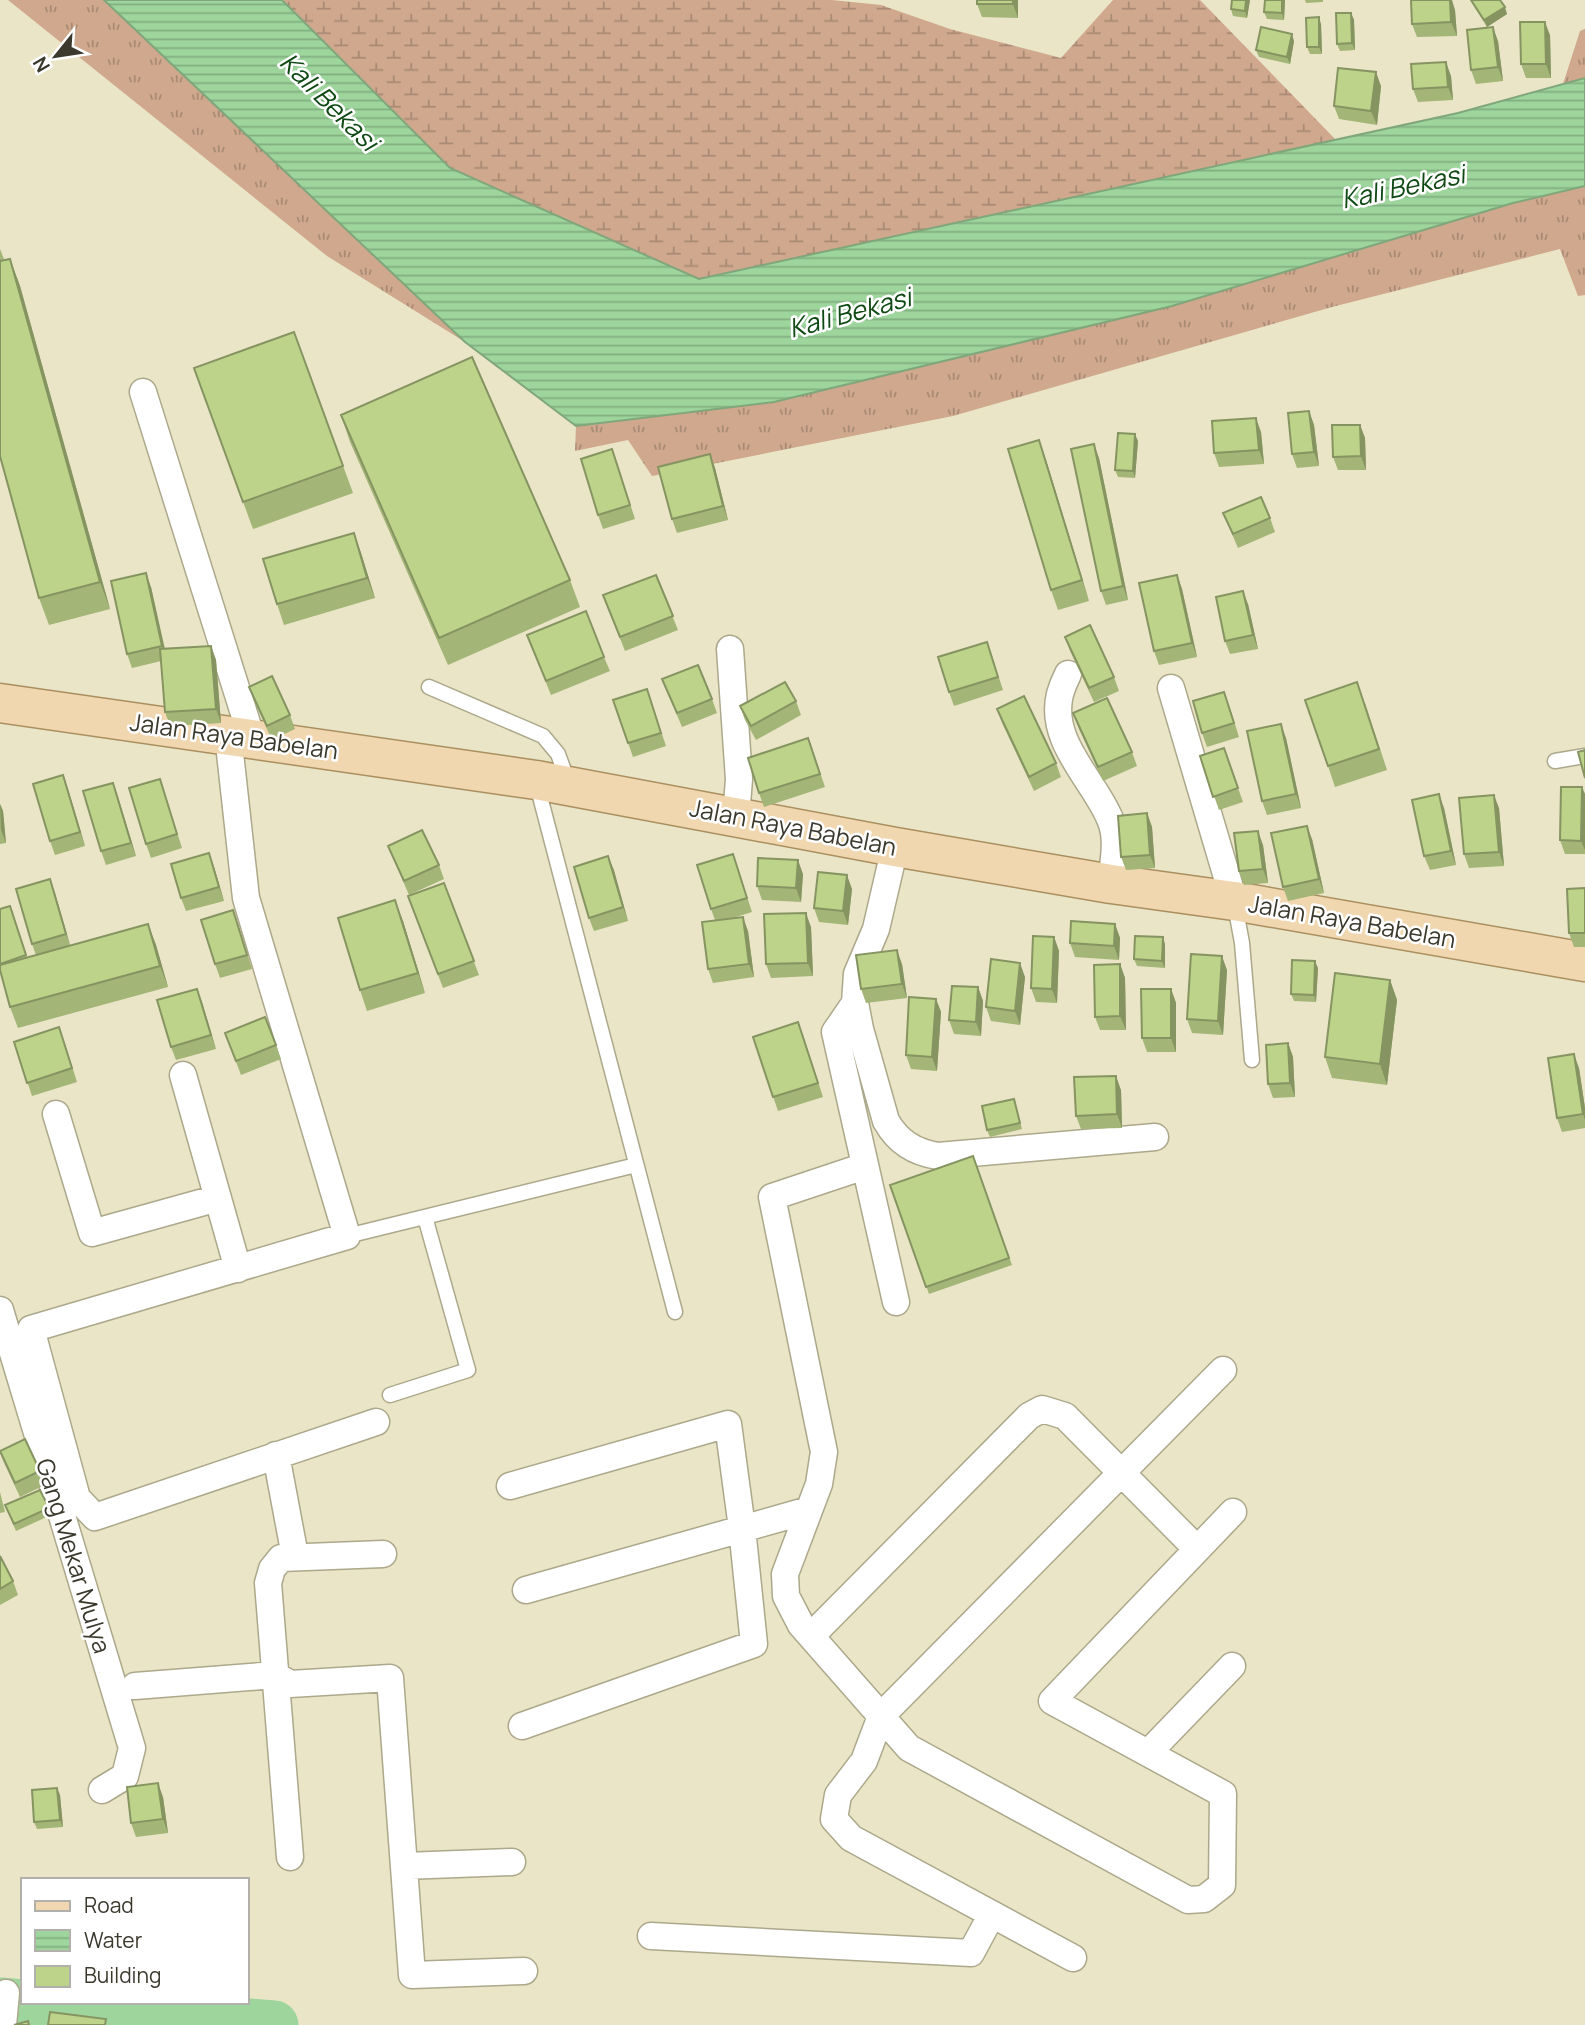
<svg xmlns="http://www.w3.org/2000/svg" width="1585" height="2025" viewBox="0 0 1585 2025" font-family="Manrope,sans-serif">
<defs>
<pattern id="grass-tufts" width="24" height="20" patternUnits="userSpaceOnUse" patternTransform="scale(1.75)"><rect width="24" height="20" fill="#cfa88d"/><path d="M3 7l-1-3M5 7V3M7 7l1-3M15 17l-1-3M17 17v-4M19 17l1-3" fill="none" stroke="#a98a74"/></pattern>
<pattern id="wetland-marsh" width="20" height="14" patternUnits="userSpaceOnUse" patternTransform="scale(1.75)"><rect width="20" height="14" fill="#cfa88d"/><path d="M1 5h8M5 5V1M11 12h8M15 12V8" fill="none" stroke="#a98a74"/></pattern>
<pattern id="water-rules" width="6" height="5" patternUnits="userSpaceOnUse" patternTransform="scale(1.75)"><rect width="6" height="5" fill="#9dd59c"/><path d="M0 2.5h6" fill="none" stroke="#81ae80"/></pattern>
</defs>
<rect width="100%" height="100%" fill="#eae5c7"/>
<path fill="url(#grass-tufts)" d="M8 0H104L465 342 327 256Z
M1585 29V78L1563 84 1580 31Z
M1585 186V295L1578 296 1560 249 1332 307 953 416 652 476 628 440 575 451 576 426 774 402 1172 306 1513 203Z"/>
<path fill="url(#wetland-marsh)" d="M282 0H832L881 5 950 29 1061 58 1113 0H1200L1336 140 699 279 449 168Z"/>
<path fill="url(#water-rules)" stroke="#80a67b" stroke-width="2" d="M104 0H282L450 168 699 279 1458 113 1585 78V186L1513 203 1172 306 774 402 576 426 465 342Z"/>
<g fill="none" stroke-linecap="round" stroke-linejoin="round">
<path stroke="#9dd59c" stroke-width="49" d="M0 2002 274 2025"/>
<g stroke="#aca88b" stroke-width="17">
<path id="service" d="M429 687 543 736 558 754 568 782
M1555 761 1585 756
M537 785 675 1312
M1235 905 1242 943 1252 1060
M347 1236 636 1165
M390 1395 468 1370 425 1217"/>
</g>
<g stroke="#aca88b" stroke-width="29">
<path id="minor" d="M143 392 252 739
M730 649 739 779 736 817
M1068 674C1065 680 1062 687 1060 694 1048 741 1094 780 1110 819 1119 839 1113 862 1111 884
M1171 688 1234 901
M228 735 246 898 347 1236 31 1329 77 1498 95 1517 376 1422
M895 847 876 929 857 974 855 1003 860 1029 886 1121C898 1142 914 1152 938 1156L1155 1137
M855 1003 835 1032 896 1302
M183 1075 238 1269
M56 1114 92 1233 218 1198
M865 1166 772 1197 824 1452 819 1484 785 1574 786 1596 801 1625 909 1748 1188 1900 1204 1899 1222 1885 1223 1794 1052 1701 1233 1512
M0 1310 132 1748 125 1776 102 1790
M276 1455 295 1556
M510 1486 728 1424 742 1528 754 1644 522 1726
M526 1590 809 1510
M811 1636 1029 1416 1042 1409 1065 1416 1197 1549
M135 1686 275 1675 290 1684 390 1678 412 1975 524 1971
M1148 1753 1232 1666
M290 1857 268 1583 272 1569 281 1558 383 1554
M404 1866 512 1862
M651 1936 971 1953 992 1914
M1073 1958 851 1838 834 1819 838 1795 864 1761 881 1716 1223 1370
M3 2025 6 1993"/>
</g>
<g stroke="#aa8f60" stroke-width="41">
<path id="primary" d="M0 703 536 780 895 847 1111 884 1234 901 1585 962"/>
</g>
<use href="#service" stroke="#fff" stroke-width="14"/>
<use href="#minor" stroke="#fff" stroke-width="26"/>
<use href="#primary" stroke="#f0d7b0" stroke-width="38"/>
</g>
<path fill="#a3b577" d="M1018 0V18L982 17 977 4Z
M1250 0 1247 18 1233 16 1231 9Z
M1265 0H1285L1284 20 1267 19 1264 12Z
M1305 0H1323V2L1306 3Z
M1470 0H1500L1507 14 1487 27Z
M1455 10 1457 36 1417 37 1412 24Z
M1351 13 1354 20 1355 50 1340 51 1337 44Z
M1321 24 1322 54H1310L1307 47Z
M1550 35 1551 78H1526L1521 64Z
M1294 41 1290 64 1259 57 1256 50Z
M1498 41 1503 81 1476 84 1471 70Z
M1451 76 1453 100 1418 102 1413 89Z
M1381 86 1377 125 1339 119 1334 106Z
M0 249 4 259 0 261Z
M10 259 20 286 110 609 49 625 39 598Z
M294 332 353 493 253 529 194 368Z
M1309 411 1314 425 1319 466 1297 468 1292 454Z
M341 415 570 580 580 607 448 665 350 442Z
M1360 425 1365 438 1366 470H1338L1333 457Z
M1261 432 1264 464 1219 467 1214 453Z
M1039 440 1046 460 1089 601 1058 610 1051 590Z
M1138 441 1135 478 1118 477 1115 470Z
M710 454 715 468 728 520 677 533 672 519Z
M1099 458 1128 600 1106 605 1101 591Z
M617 463 635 519 603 529 598 515Z
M1223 513 1270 518 1275 532 1238 548Z
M354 533 361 553 375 598 284 625 277 604Z
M656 575 678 630 625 651 603 595Z
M1177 575 1182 589 1197 657 1159 665 1154 651Z
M151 587 165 649 211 646 216 660 221 723 170 726 165 712 161 661 132 668 127 654Z
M1248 604 1258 649 1230 654 1225 641Z
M527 635 604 657 610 671 551 695Z
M1065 637 1114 677 1119 691 1094 702 1070 651Z
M992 656 1003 690 954 706 949 692Z
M662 679 712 699 717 713 682 727Z
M249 687 290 715 295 729 272 740 254 701Z
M647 689 666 746 633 757 613 700Z
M796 701 801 715 756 740 745 720 740 706Z
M1365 703 1387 770 1335 787 1328 766Z
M1229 705 1239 737 1207 747 1202 733Z
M997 709 1056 763 1061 777 1034 791 1002 723Z
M1073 713 1132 752 1137 766 1103 781 1078 727Z
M1286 738 1301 808 1267 815 1262 801Z
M1224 748 1243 802 1219 810 1200 756Z
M813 752 825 787 764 807 759 793Z
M63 775 85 846 55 855 50 841Z
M160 779 182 848 151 858 146 844Z
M113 783 136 856 106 865 101 851Z
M1585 794V854H1565L1560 840Z
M0 804 3 811 6 843 0 844Z
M1444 808 1456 865 1430 870 1424 856Z
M1499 808 1504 866 1469 868 1464 854Z
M1147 813 1152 827 1155 868 1126 870 1121 857Z
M1312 839 1324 893 1288 901 1283 887Z
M1263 845 1268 883 1244 885 1239 871Z
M388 846 439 865 444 879 409 895Z
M733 854 752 912 733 918 748 931 754 977 713 983 708 969 715 920 711 909Z
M608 856 628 921 594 931 589 918Z
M214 867 224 901 186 911 181 898Z
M803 874 801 902 762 900 757 886Z
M50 879 70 946 148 924 156 945 168 987 18 1028 10 1007 0 971 10 906 27 957 36 955 32 944Z
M444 883 479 975 443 988 408 896Z
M1585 888V947H1574L1569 933Z
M852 889 848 925 819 922 814 908Z
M403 921 425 993 367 1011 360 990Z
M238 924 252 969 220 978 215 964Z
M1115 924 1120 938 1119 960 1075 957 1070 943Z
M811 927 813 976 771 978 766 964Z
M1054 937 1059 951 1057 1003 1036 1002 1031 988Z
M1165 944V968L1137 966 1134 959Z
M902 964 907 998 866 1003 861 989Z
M1120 964 1125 978 1126 1030H1100L1095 1017Z
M1318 968 1316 1002 1294 1001 1291 994Z
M1227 970 1223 1035 1192 1033 1187 1019Z
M1025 977 1020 1025 991 1021 986 1007Z
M1390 980 1397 1000 1387 1085 1332 1078 1325 1057Z
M978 987 983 1001 981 1036 954 1034 949 1020Z
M197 989 216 1049 176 1060 171 1047Z
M1171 989 1176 1003V1052H1147L1142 1038Z
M936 999 941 1012 937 1071 911 1069 906 1055Z
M225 1033 276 1045 281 1059 241 1075Z
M803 1035 823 1097 778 1111 753 1037Z
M64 1041 77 1082 32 1096 14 1042Z
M1288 1043 1293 1057 1295 1097 1273 1098 1268 1084Z
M1579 1068 1585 1108V1128L1562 1132 1557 1118Z
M1121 1090 1122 1128 1081 1129 1076 1116Z
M1014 1099 1022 1129 990 1137 987 1130Z
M973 1156 1012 1265 929 1294 890 1185Z
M0 1453 40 1471 45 1485 20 1497 5 1465Z
M0 1492 5 1512 0 1513Z
M5 1505 49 1508 51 1515 16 1531Z
M0 1556 13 1581 18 1595 0 1605Z
M60 1795 63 1827 37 1829 34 1822Z
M163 1797 168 1833 136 1837 131 1823Z"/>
<path fill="#859461" d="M1013 0H1018V18L1013 4Z
M1246 0H1250L1247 18 1245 11Z
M1282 0H1285L1284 20 1282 13Z
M1450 0H1452L1455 10 1457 36 1451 22Z
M1505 7 1507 14 1487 27 1484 20Z
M1351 13 1354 20 1355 50 1352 43Z
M1319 17 1321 24 1322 54 1319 47Z
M1545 22 1550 35 1551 78 1546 64Z
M1493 27 1498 41 1503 81 1498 67Z
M1292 34 1294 41 1290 64 1287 57Z
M1446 62 1451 76 1453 100 1448 87Z
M1376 72 1381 86 1377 125 1371 111Z
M10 259 20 286 110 609 100 582Z
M1309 411 1314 425 1319 466 1314 452Z
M1256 418 1261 432 1264 464 1259 450Z
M1360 425 1365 438 1366 470 1361 456Z
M1135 434 1138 441 1135 478 1133 471Z
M1039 440 1046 460 1089 601 1082 580Z
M1094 444 1099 458 1128 600 1123 586Z
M710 454 715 468 728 520 723 506Z
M354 533 361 553 375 598 367 578Z
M146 573 151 587 167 660 162 646Z
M1177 575 1182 589 1197 657 1192 643Z
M1243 591 1248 604 1258 649 1253 635Z
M211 646 216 660 221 723 216 709Z
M1281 724 1286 738 1301 808 1296 794Z
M63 775 68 789 85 846 80 832Z
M113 783 118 797 136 856 131 843Z
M1582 787 1585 794V850L1581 841Z
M1439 794 1444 808 1456 865 1451 851Z
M1494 795 1499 808 1504 866 1499 852Z
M0 804 3 811 6 843 1 830Z
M1147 813 1152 827 1155 868 1150 855Z
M1307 826 1312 839 1324 893 1319 879Z
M1258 831 1263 845 1268 883 1263 869Z
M209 853 214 867 224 901 219 887Z
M608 856 614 870 628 921 623 907Z
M798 860 803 874 801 902 796 888Z
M847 875 852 889 848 925 843 911Z
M50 879 55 893 71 948 66 934Z
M395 900 403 921 425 993 418 973Z
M806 913 811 927 813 976 808 963Z
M743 917 748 931 754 977 749 964Z
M148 924 156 945 168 987 160 966Z
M1115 924 1120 938 1119 960 1114 946Z
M1054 937 1059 951 1057 1003 1052 989Z
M1163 937 1165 944V968L1162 961Z
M897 950 902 964 907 998 902 984Z
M1222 956 1227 970 1223 1035 1218 1021Z
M1315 961 1318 968 1316 1002 1314 995Z
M1020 963 1025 977 1020 1025 1015 1011Z
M1120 964 1125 978 1126 1030 1120 1016Z
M1390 980 1397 1000 1387 1085 1380 1064Z
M978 987 983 1001 981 1036 976 1022Z
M197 989 202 1002 216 1049 211 1035Z
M1171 989 1176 1003V1052L1171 1038Z
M936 999 941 1012 937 1071 932 1057Z
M1288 1043 1293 1057 1295 1097 1290 1083Z
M1574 1054 1579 1068 1585 1108V1120L1583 1114Z
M1116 1076 1121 1090 1122 1128 1117 1114Z
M158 1783 163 1797 168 1833 163 1819Z
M57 1788 60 1795 63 1827 60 1820Z"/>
<path fill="#bed38a" stroke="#859461" stroke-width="2" d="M977 0H1013V4H977Z
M1232 0H1246L1245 11 1231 9Z
M1265 0H1282V13L1264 12Z
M1411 0H1450L1451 22 1412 24Z
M1471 0H1500L1505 7 1484 20Z
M1336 13H1351L1352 43 1337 44Z
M1319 17V47H1307L1306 18Z
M1520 22H1545L1546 64H1521Z
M1261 27 1292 34 1287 57 1256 50Z
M1493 27 1498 67 1471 70 1467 30Z
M1446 62 1448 87 1413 89 1411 64Z
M1338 68 1376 72 1371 111 1334 106Z
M10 259 100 582 39 598 0 456V261Z
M294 332 343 466 243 502 194 368Z
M472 357 570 580 439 638 341 415Z
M1309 411 1314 452 1292 454 1288 413Z
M1256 418 1259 450 1214 453 1212 421Z
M1332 425H1360L1361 456 1333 457Z
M1118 433 1135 434 1133 471 1115 470Z
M1039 440 1082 580 1051 590 1008 449Z
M1094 444 1123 586 1101 591 1071 449Z
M612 449 630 505 598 515 581 459Z
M710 454 723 506 672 519 658 467Z
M1261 497 1270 518 1233 534 1223 513Z
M354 533 367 578 277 604 263 559Z
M146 573 162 646 127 654 111 581Z
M656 575 673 616 620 637 603 595Z
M1177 575 1192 643 1154 651 1139 583Z
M1243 591 1253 635 1225 641 1216 597Z
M586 611 604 657 546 681 527 635Z
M1090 625 1114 677 1089 688 1065 637Z
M987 642 998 677 949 692 938 657Z
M211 646 216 709 165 712 160 649Z
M698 665 712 699 677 713 662 679Z
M272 676 290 715 267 726 249 687Z
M785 682 796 701 751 726 740 706Z
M1357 682 1379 749 1328 766 1305 700Z
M647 689 661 733 628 743 613 700Z
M1224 692 1234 723 1202 733 1193 701Z
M1024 696 1056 763 1029 777 997 709Z
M1107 698 1132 752 1098 767 1073 713Z
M1281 724 1296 794 1262 801 1247 731Z
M808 738 820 774 759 793 748 758Z
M1224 748 1238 788 1213 797 1200 756Z
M1585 750V778L1578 752Z
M63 775 80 832 50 841 33 784Z
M160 779 177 834 146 844 129 788Z
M113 783 131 843 101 851 83 791Z
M1561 787H1582L1581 841 1560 840Z
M1439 794 1451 851 1424 856 1412 800Z
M1494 795 1499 852 1464 854 1459 798Z
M1147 813 1150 855 1121 857 1118 816Z
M1307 826 1319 879 1283 887 1271 833Z
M422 830 439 865 404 881 388 846Z
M1258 831 1263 869 1239 871 1234 833Z
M209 853 219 887 181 898 171 864Z
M733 854 747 898 711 909 697 865Z
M608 856 623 907 589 918 574 867Z
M758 858 798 860 796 888 757 886Z
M818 872 847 875 843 911 814 908Z
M50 879 66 934 32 944 16 889Z
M444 883 474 961 438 974 408 896Z
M1585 888V933H1569L1567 889Z
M395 900 418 973 360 990 338 918Z
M10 906 26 955 0 964V909Z
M233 910 247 955 215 964 201 920Z
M806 913 808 963 766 964 764 914Z
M743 917 749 964 708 969 702 922Z
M1071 921 1115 924 1114 946 1070 943Z
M148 924 160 966 10 1007 0 970V965Z
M1033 936 1054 937 1052 989 1031 988Z
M1135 936 1163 937 1162 961 1134 959Z
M897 950 902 984 861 989 856 955Z
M1191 954 1222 956 1218 1021 1187 1019Z
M991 959 1020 963 1015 1011 986 1007Z
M1292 960 1315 961 1314 995 1291 994Z
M1120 964V1016L1095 1017 1094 965Z
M1335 973 1390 980 1380 1064 1325 1057Z
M952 986 978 987 976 1022 949 1020Z
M197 989 211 1035 171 1047 157 1000Z
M1141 989H1171V1038H1142Z
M909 997 936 999 932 1057 906 1055Z
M265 1017 276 1045 236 1061 225 1033Z
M798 1022 818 1083 773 1097 753 1037Z
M59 1027 72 1068 27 1083 14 1042Z
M1288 1043 1290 1083 1268 1084 1266 1045Z
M1574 1054 1583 1114 1557 1118 1548 1058Z
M1116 1076 1117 1114 1076 1116 1074 1077Z
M1014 1099 1020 1123 987 1130 982 1106Z
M973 1156 1009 1258 926 1287 890 1185Z
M25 1439 40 1471 15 1483 0 1451Z
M40 1490 49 1508 14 1524 5 1505Z
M0 1556 13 1581 0 1589Z
M158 1783 163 1819 131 1823 127 1787Z
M57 1788 60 1820 34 1822 32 1790Z
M50 2012 106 2019 105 2025H48Z
M28 2021 29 2025H14Z"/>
<g text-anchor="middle" stroke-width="5" stroke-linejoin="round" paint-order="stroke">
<g font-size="24" fill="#3b392d" stroke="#fff">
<text transform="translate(234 737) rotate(8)" y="8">Jalan Raya Babelan</text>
<text transform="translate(793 828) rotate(11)" y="8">Jalan Raya Babelan</text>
<text transform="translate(1352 922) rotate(10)" y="8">Jalan Raya Babelan</text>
<text transform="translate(73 1556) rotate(73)" y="8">Gang Mekar Mulya</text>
</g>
<g font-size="26" font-style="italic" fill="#0f4913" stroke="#fff">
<text transform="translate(329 102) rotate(45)" y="9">Kali Bekasi</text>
<text transform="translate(1403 187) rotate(-12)" y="9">Kali Bekasi</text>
<text transform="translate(850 313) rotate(-15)" y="9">Kali Bekasi</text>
</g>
</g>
<rect x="21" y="1878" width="228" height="126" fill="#ffffff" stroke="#b1b0ab" stroke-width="2"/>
<rect x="35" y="1901" width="35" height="10" fill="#f0d7b0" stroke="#b1b0ab" stroke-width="2"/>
<text x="84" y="1913" font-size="21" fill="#3b392d">Road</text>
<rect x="35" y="1930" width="35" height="21" fill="url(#water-rules)" stroke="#b1b0ab" stroke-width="2"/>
<text x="84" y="1948" font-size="21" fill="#3b392d">Water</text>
<rect x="35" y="1966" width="35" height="21" fill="#bed38a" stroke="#b1b0ab" stroke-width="2"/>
<text x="84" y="1983" font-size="21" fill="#3b392d">Building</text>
<g transform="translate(56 56) rotate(240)" stroke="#ffffff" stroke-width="5" paint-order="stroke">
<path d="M0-5L12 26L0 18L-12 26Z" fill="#3b392d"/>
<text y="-10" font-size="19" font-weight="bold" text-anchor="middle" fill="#3b392d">N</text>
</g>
</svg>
